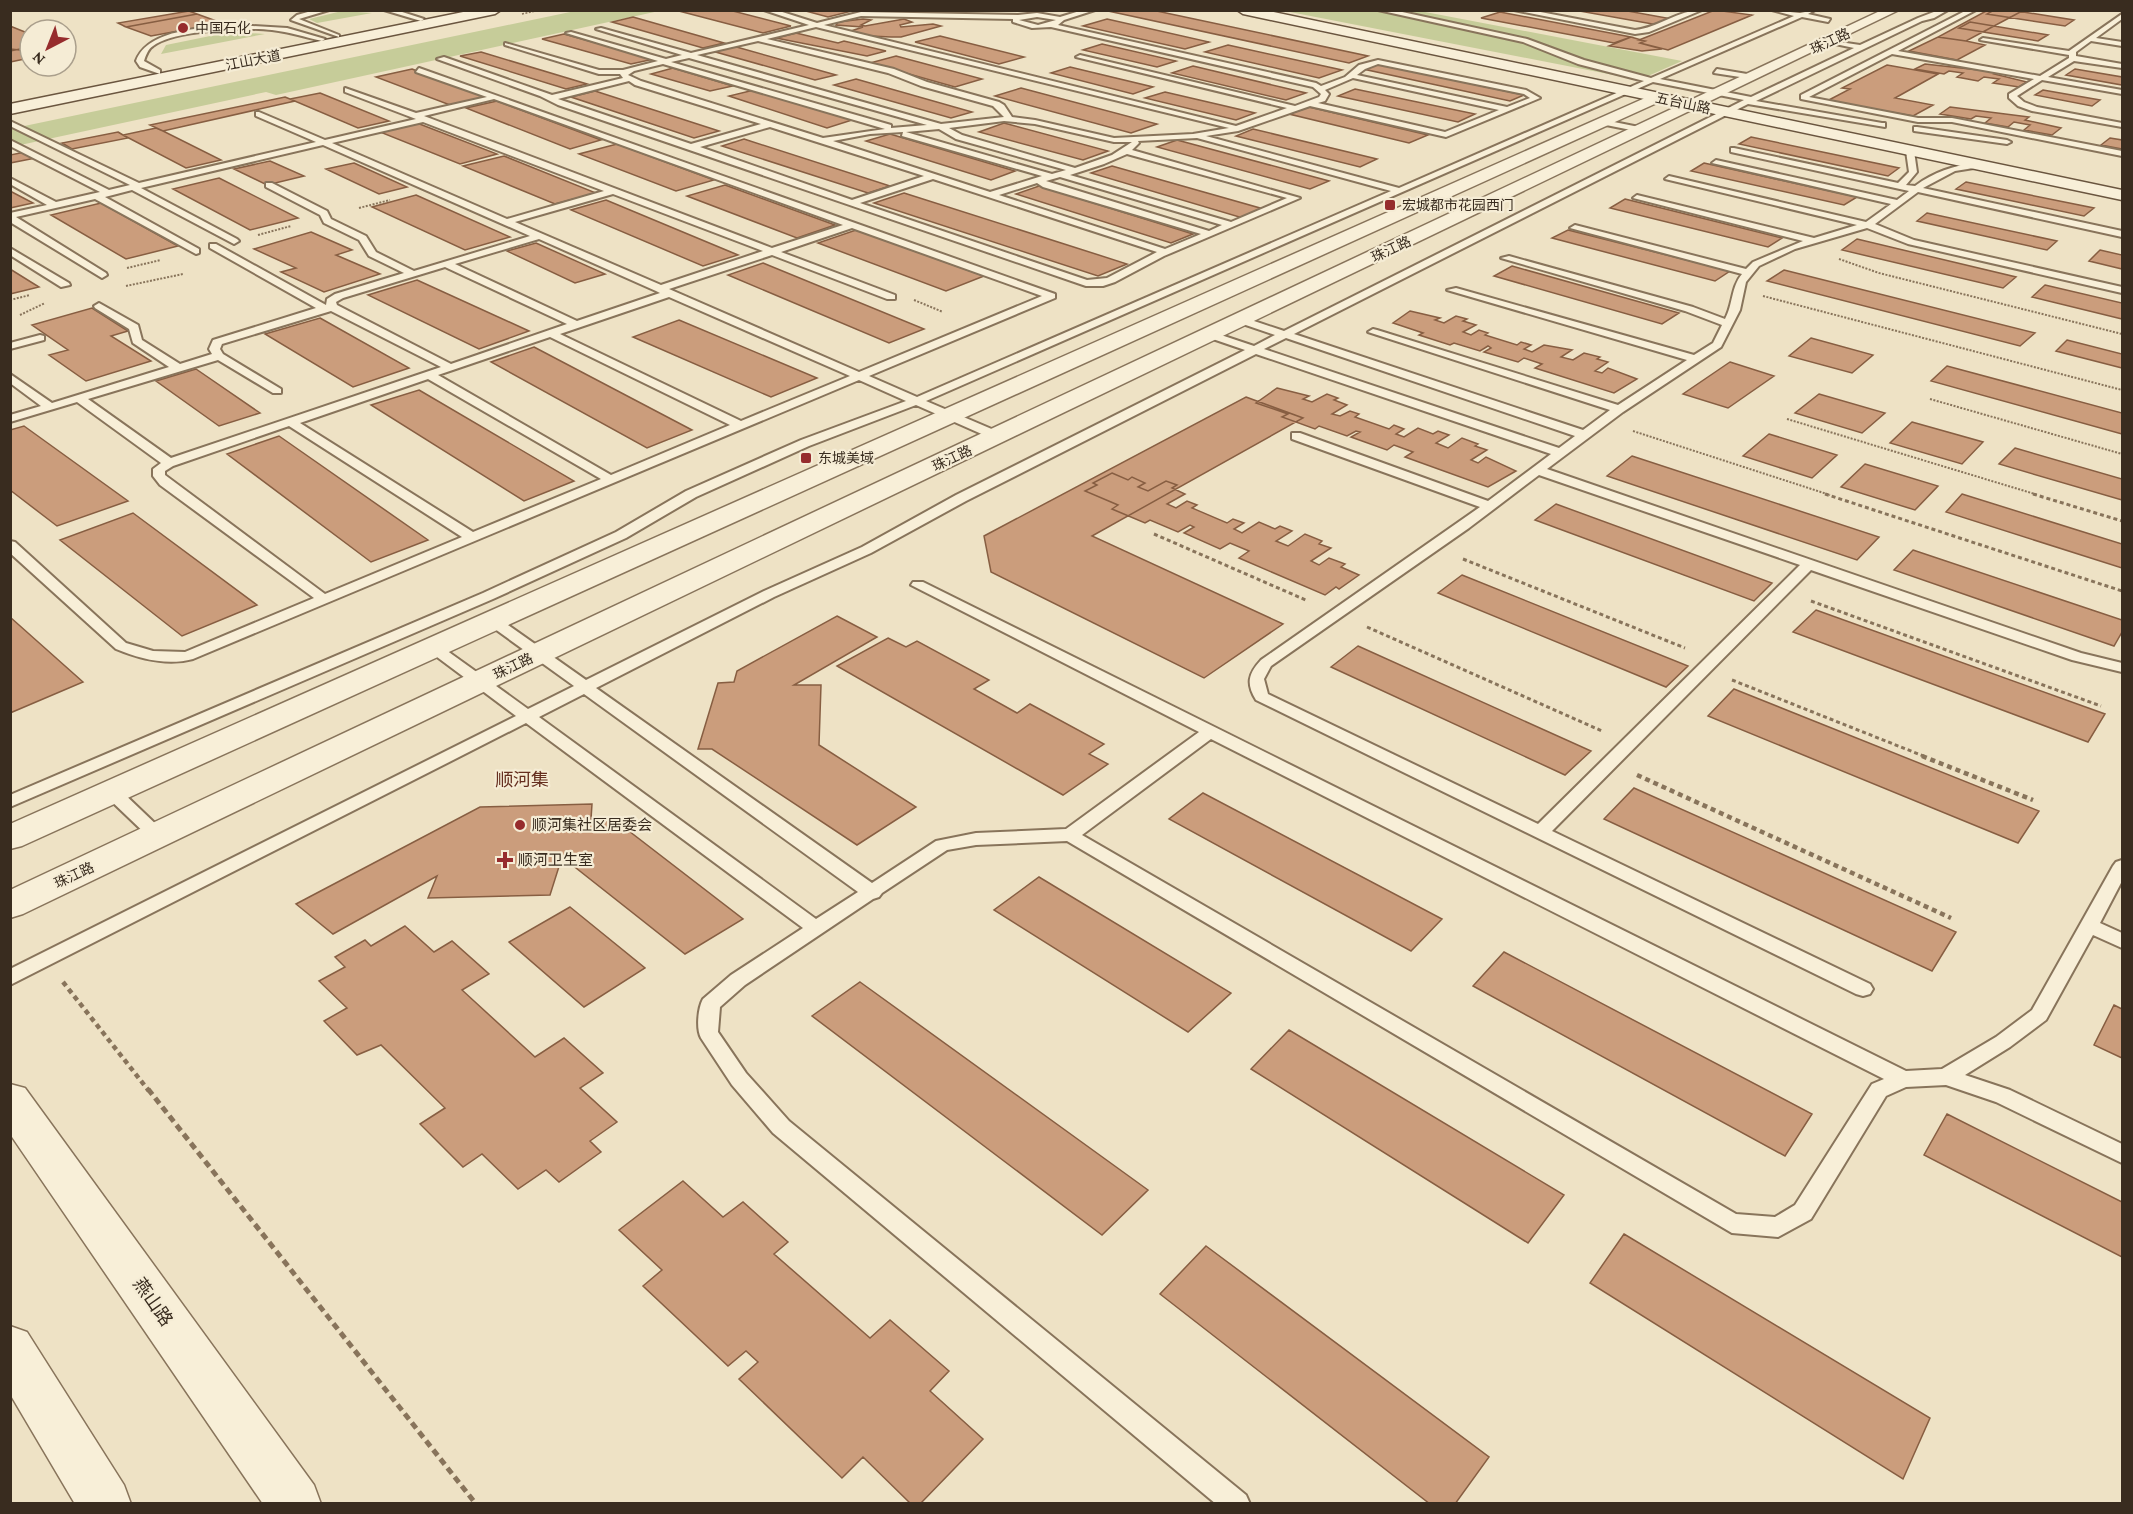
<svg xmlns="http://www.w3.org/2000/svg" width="2133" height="1514" viewBox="0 0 2133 1514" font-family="'Crimson Pro','Noto Sans SC',serif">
<rect width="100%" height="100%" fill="#eee2c5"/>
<path fill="#c6cc99" d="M342 11 372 13 317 23 309 19Z
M575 11H659L276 95 266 92 11 147 10 129Z
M1285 11H1420L1682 61 1639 80Z
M218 31 265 34 161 54 166 45 220 34Z"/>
<path fill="#cb9d7c" stroke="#875e42" stroke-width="1.5" d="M675 10H729L791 26 763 33Z
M802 10H841L848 12 828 17Z
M1152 10 1368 56 1349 63 1108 11Z
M1574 10H1622L1672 19 1658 25Z
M1715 10 1752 15 1668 50 1640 43 1645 41 1639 40Z
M1988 10H2024L1966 41 1938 37Z
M1994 10H2011L2074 20 2065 26 1987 14Z
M189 11 197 14 126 27 118 23Z
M1500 12 1631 37 1614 43 1481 18Z
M197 14 222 23 151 36 126 27Z
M633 17 724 43 703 48 612 22Z
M863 19 871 20 861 25 865 26 904 19 912 22 900 25 901 27 933 24 941 26 901 37H891L870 36 851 31 863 27 836 25 838 22Z
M1107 19 1209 42 1185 49 1083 26Z
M1970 22 2048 35 2038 41 1959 28Z
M10 26 30 34V51L10 49Z
M796 33 838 43 844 41 886 51 867 56 776 38Z
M564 34 654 59 631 64 542 39Z
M940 36 1024 57 999 64 915 42Z
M1631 37 1645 41 1640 43 1662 49 1642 51 1609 46Z
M1938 37 1966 41 1985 45 1957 60 1909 51Z
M1102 44 1176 61 1157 67 1083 50Z
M1228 45 1342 70 1319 78 1205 52Z
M733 46 836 75 815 80 712 51Z
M30 47V58L10 62V51Z
M481 52 587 84 566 89 460 56Z
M896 56 982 79 955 87 870 63Z
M1378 64 1524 95 1510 101 1363 69Z
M1925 64 1997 72 1994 74 2027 82 2019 87 1993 83 1999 79 1984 77 1978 81 1957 77 1963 73 1949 71 1944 74 1915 69Z
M1887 65 1938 74 1895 98 1933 105 1913 116 1827 101 1850 89 1842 88Z
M1193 66 1306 93 1286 100 1172 73Z
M1070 67 1153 87 1133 94 1051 73Z
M673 68 733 86 710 91 651 74Z
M412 69 486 97 450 105 376 77Z
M2075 69 2122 77V85L2066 75Z
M856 79 972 112 951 118 834 85Z
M1021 88 1157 124 1131 133 995 96Z
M1355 89 1475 114 1458 122 1338 96Z
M754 90 852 120 827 128 729 96Z
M2043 90 2100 100 2092 106 2035 95Z
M595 91 719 131 694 138 571 97Z
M1165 92 1255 113 1236 120 1145 98Z
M320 93 389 121 358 128 290 99Z
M285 97 295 101 163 131 150 125Z
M497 101 601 140 570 149 466 108Z
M1309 107 1428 135 1409 143 1289 114Z
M1950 107 2029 117 2025 120 2061 128 2052 135 2024 130 2030 125 2014 122 2008 127 1985 123 1991 118 1976 116 1971 119 1940 114Z
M417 123 497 154 460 164 380 132Z
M1004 123 1108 151 1083 160 979 132Z
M156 128 163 131 221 160 186 168 123 135Z
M1253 129 1377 159 1360 167 1236 136Z
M118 132 128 138 72 149 62 143Z
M890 134 1015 171 991 180 866 141Z
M1751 137 1899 168 1888 176 1739 144Z
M2110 138 2122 140V149L2101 145Z
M744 139 890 186 868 193 722 146Z
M1177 140 1329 181 1310 189 1157 147Z
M617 144 714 180 676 191 579 154Z
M25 152 36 158 10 163V155Z
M504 156 596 193 555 204 463 166Z
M270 161 304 176 267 185 234 169Z
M354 163 407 187 379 194 326 169Z
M1704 163 1857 197 1844 205 1691 171Z
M1112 166 1267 210 1246 219 1091 173Z
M219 178 298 218 250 230 173 189Z
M1966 182 2094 208 2084 216 1956 189Z
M725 185 835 225 797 238 687 196Z
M1039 186 1193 234 1171 243 1016 194Z
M10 191 33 203 10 208Z
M904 193 1127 264 1098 276 874 203Z
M416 195 510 237 465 250 372 207Z
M1625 199 1782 238 1768 247 1610 208Z
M606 200 738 255 703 266 571 210Z
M101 203 178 246 126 259 51 215Z
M1927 213 2057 241 2047 250 1917 221Z
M856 230 984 276 946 291 818 243Z
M1568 230 1730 271 1715 281 1552 238Z
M311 232 352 250 336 255 380 274 324 292 281 272 296 268 254 249Z
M1857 239 2016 277 2003 288 1842 250Z
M536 243 605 274 575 283 507 251Z
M2100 250 2122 255V269L2089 261Z
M763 263 924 329 889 343 728 275Z
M1512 266 1679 313 1662 324 1494 276Z
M10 269 39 287 10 294Z
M1784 270 2035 333 2020 346 1767 281Z
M417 280 529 331 479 349 368 295Z
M2045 285 2122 303V319L2032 297Z
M92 308 128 331 111 336 151 361 86 381 49 355 68 350 32 325Z
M1410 311 1440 318 1435 320 1444 323 1456 316 1467 319 1463 321 1476 325 1463 332 1471 335 1479 330 1488 333 1485 335 1517 345 1521 342 1531 345 1524 349 1532 352 1544 345 1572 350 1561 357 1573 360 1584 353 1600 357 1597 359 1608 362 1595 371 1602 373 1608 368 1637 379 1614 393 1535 368 1542 364 1524 358 1518 362 1484 352 1491 348 1488 346 1480 351 1454 343 1450 345 1419 335 1423 333 1393 323Z
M320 318 409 368 353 387 265 334Z
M679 320 817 378 771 397 633 337Z
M1811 338 1873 355 1852 373 1789 356Z
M2067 340 2122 354V368L2056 351Z
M534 347 692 430 647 448 491 362Z
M1730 362 1774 376 1728 408 1683 394Z
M1947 366 2122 413V434L1931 381Z
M196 369 260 413 219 426 156 381Z
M1277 388 1309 396 1303 399 1312 402 1327 394 1338 398 1334 400 1347 405 1332 414 1340 416 1350 411 1359 414 1355 417 1389 429 1394 425 1404 429 1396 434 1404 437 1418 428 1433 434 1438 431 1449 435 1436 443 1448 448 1462 438 1478 444 1475 446 1487 450 1471 460 1478 463 1486 457 1516 471 1488 487 1405 457 1413 452 1394 445 1387 450 1351 437 1360 432 1356 431 1347 436 1319 426 1315 429 1282 417 1288 414 1256 403Z
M419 390 574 481 524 501 371 405Z
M1819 394 1885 413 1862 433 1795 413Z
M1246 397 1303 418 1092 536 1283 624 1204 678 991 572 984 536Z
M1912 422 1983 442 1962 464 1890 443Z
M24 426 128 501 57 526 10 490V430Z
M1769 434 1837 455 1812 478 1743 456Z
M279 436 428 540 371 562 227 454Z
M2015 448 2122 479V500L1999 464Z
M1632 456 1879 537 1857 560 1607 476Z
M1865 464 1938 486 1915 510 1841 487Z
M1112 473 1128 480 1132 477 1145 483 1138 487 1148 491 1166 481 1177 485 1172 488 1185 494 1167 504 1176 508 1187 501 1197 505 1192 508 1227 523 1233 519 1244 523 1234 529 1242 533 1259 522 1275 529 1280 526 1292 531 1276 541 1288 546 1305 534 1322 541 1319 544 1331 548 1311 561 1319 565 1329 558 1345 564 1341 567 1359 575 1339 589 1336 587 1325 595 1239 558 1249 551 1230 543 1220 549 1184 533 1194 527 1190 525 1178 532 1150 520 1145 523 1112 509 1118 505 1085 491 1097 485 1093 483Z
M1962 494 2122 544V568L1946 512Z
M1556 504 1772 583 1754 601 1535 520Z
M133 513 257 605 182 636 60 540Z
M1913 550 2122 620V632L2114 646 1894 570Z
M1462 575 1688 666 1666 687 1438 593Z
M1816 610 2105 714 2088 742 1793 632Z
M837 616 877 637 794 685H821L819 745 916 807 857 845 712 749H698L718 683 734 682 737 671Z
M10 617 83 682 10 713Z
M888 638 906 647 917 641 989 680 974 689 1017 713 1030 704 1104 744 1089 754 1108 764 1063 795 837 666Z
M1358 646 1591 751 1565 775 1331 667Z
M1734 689 2039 811 2018 843 1708 716Z
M1634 788 1956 932 1932 971 1604 819Z
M1203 793 1442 919 1411 951 1169 819Z
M592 804 591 819 612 818 743 919 685 954 562 857 550 895 428 898 437 876 333 934 296 904 480 807Z
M1039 877 1231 993 1188 1032 994 910Z
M570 907 645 968 584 1007 509 942Z
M405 926 434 952 452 941 489 974 462 990 535 1057 564 1038 603 1073 580 1088 617 1122 590 1141 601 1152 559 1182 546 1170 518 1189 482 1154 463 1167 420 1124 445 1108 381 1045 357 1055 324 1021 347 1008 319 981 345 967 335 957 365 940 371 946Z
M1504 952 1812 1114 1785 1156 1473 986Z
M860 982 1148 1190 1102 1235 812 1016Z
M2114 1005 2122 1009V1058L2094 1045Z
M1289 1030 1564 1195 1528 1243 1251 1069Z
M1947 1114 2122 1202V1257L1924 1155Z
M683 1181 723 1217 743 1202 788 1242 774 1254 870 1338 890 1320 949 1371 930 1391 983 1439 920 1504H911L863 1457 842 1478 739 1379 758 1362 746 1351 728 1366 643 1286 662 1270 619 1230Z
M1624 1234 1930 1418 1903 1479 1590 1283Z
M1206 1246 1489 1457 1455 1504H1430L1160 1294Z"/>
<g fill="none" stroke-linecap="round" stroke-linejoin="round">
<g stroke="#88745b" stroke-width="4">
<path id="service" d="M315 10H329L299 19 339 35V37L291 20 297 15Z
M384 10H396L424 19 421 21Z
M764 10H776L817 23 861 12 1018 15 1037 13 1060 17 1083 10H1095L1064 20 1058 25 1316 83 1321 86 1345 77 1359 65 1378 60 1526 90 1540 98 1446 137 1310 106 1238 131 1206 136 1399 188 1644 81 1578 64 1523 42 1378 10H1393L1527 39 1584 60 1651 78 1794 16 1772 10 1800 13 1815 10 1808 14 1830 19 1828 22 1802 17 1660 79 1751 97 1854 48 1826 42V40L1860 45 1918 18 1939 10H1948L1934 18 1922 21 1756 101 1882 123H1885V127L1748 104 1294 334 1583 430 1610 410 1368 332 1373 329 1377 330 1618 405 1687 360 1447 290 1456 288 1694 355 1713 343 1722 325 1685 311 1501 258 1509 256 1693 307 1725 319C1733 305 1731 287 1742 274L1570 228 1575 225 1746 269 1753 262 1803 241 1633 198 1637 195 1814 238 1857 225 1665 179 1669 176 1866 222 1891 204 1712 163 1716 160 1897 200 1909 191 1731 152V148H1734L1898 183 1909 172 1906 151 1910 149 1914 151 1917 172 1906 185 1915 186C1934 172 1953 166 1977 162L1981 165 1980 167 1955 171 1923 188 2122 231V237L1918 192 1875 224 1914 240 2122 287V293L1908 244 1867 228 1795 249 1759 266 1746 282 1740 310 1721 347 1623 412 1547 469 2081 653 2122 663V672L2072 660 1811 570 1552 831 1870 984 1873 989 1870 994 1863 996 1856 994 1256 700C1246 684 1248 674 1261 660L1480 507 1292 439V433H1300L1488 501 1551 454 1256 354 966 501 871 553 774 597 596 688 872 883 936 841 976 833 1066 829 1199 732 911 585 913 582H923L1906 1071 1942 1069 1996 1037 2032 1010 2113 866 2116 862 2122 860V881L2100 923 2122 933V948L2093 935 2046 1020 2010 1047 1965 1075 2010 1090 2122 1144V1163L1996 1102 1946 1085 1906 1087 1886 1096 1811 1219 1778 1237 1732 1233 1067 841 976 845 947 850 882 893 879 897 873 899 745 985 720 1007 718 1032 746 1073 789 1121 1246 1495 1250 1504H1216L773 1133 732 1085 701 1038C696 1029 698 1008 703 999L731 975 803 928 526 723 10 985V969L516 716 429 651 426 648 429 645H439L528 709 574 686 488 624 486 621 488 618H498L586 680 764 591 862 547 956 495 1245 350 1207 337V333H1215L1254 346 1275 335 1237 322V318H1245L1284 331 1744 100 1653 82 926 401 1001 433V439H993L916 405 809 446 696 497 626 538 493 599 10 807V795L483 593 616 532 686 491 801 440 906 401 859 380 193 659C167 666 140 659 116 649L10 553V541L15 542 126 643 153 651 185 652 314 598 160 485 153 476V469L161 463 77 402 10 422V415L41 406 10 383V374L52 403 169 367 133 343 129 329 95 308 94 306 99 303 138 325 142 340 180 364 212 354 209 349 213 340 316 308 210 248V244H216L326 305 327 299 335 294 404 273 369 256 359 240 324 223 320 215 266 187V183H272L327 211 331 219 366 236 376 252 414 271 530 236 323 145 141 188 237 239 239 241 234 244 132 190 105 197 199 249V253L196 254 95 199 16 217 106 273 107 275 102 278 10 222V213L47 205 10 184V178L56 202 100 192 10 146V140L109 190 130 185 10 126V121L139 183 316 142 256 116V112H259L325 140 416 119 345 92V88L416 113 487 97 416 72 419 68 1055 294V298L869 376 917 397 1391 191 1197 138 1138 141 1139 143 1132 150 1300 198 1164 256 1115 282 1103 286H1086L558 105 540 96 437 59 444 57 552 95 623 78 620 74H599L505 45V43L599 70H623L658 61 566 33 571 32 666 59 682 55 596 29 601 28 691 53 809 25ZM861 16 1013 19V22L1032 28 1051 27 1313 87 1321 94 1319 97 1295 106 1080 55 1076 57 1287 108 1236 126 824 25ZM1037 17 1056 20 1038 25 1019 20ZM816 27 824 29 1229 128 1193 134 1114 138 1035 120 1012 117 1004 105 999 102 927 82 894 69 767 39ZM758 41 888 73 921 86 993 106 1004 117 941 124 697 55ZM689 58 927 125 891 128V125L671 62ZM663 64 885 129 823 138 641 81 628 75 634 71ZM1378 64 1524 94 1530 98 1507 107 1357 75 1365 69ZM1353 78 1499 110 1445 132 1318 103 1325 101 1329 94 1325 90ZM629 81 635 85 761 124 691 144 558 99ZM494 99 843 225 772 248 424 116ZM1004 121 1035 124 1114 142H1132L1112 155 1075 168 962 135 949 128ZM423 122 604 191 507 219 332 143ZM770 127 924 176 852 200 700 147ZM939 129 956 139 1066 170 1052 174 906 132ZM903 132 902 136 1042 176 990 192 833 141 870 134ZM1127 154 1287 198 1231 222 1070 175 1104 164ZM1060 177 1222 225 1209 231 1046 181ZM933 179 1157 252 1107 278 1087 280 860 203ZM1037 183 1043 187 1201 234 1165 249 999 195ZM613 194 763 251 661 285 515 222ZM852 228 1042 296 859 372 669 289 772 255 887 299H895V295L781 252ZM539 239 656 291 660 293 577 321 455 264ZM445 267 567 324 451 364 337 305 336 302 343 298ZM669 297 850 376 741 421 560 334ZM331 311 441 367 171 458 88 399 218 360 273 393H281V389L223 354 220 349 222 344ZM550 337 730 425 611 475 438 375ZM1286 338 1575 436 1559 448 1264 349ZM428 379 601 479 473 532 300 423ZM289 426 462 537 325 594 165 475V471L173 466ZM1539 475 1800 565 1538 824 1268 694 1264 679 1271 666 1469 528ZM584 694 858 892 816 919 539 717ZM1211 739 1884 1079 1872 1084 1795 1205 1775 1217 1736 1214 1082 835Z
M1514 10H1530L1635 30C1658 28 1678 10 1702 10L1649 32 1635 34Z
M1967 10H1976L1898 51 2040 76 2069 58V55L1980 40 1983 38 2069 51 2122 14V19L2096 38 2122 42V46L2091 41 2076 52V56L2122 64V68L2074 61 2048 77 2122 90V94L2042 80 2017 96 2024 102 2037 107 2122 123V127L2032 111 2018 106 2009 98V94L2034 79 1892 54 1809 97 1918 118H1952L2122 151V156L1952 122H1918L1801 99V95Z
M237 25 287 28 325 39 322 41C305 37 289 32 272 30 246 27 174 30 153 46 148 49 146 55 144 61L160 70V74L140 67 136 61C148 28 206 28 237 25Z
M1717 69 1753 75 1757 77 1753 79 1714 73Z
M1604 120 1644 128 1645 130 1641 132 1601 124 1600 122Z
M1917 127 2007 140 2011 142 2007 144 1914 131V127Z
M10 248 69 283 70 285 61 287 10 255Z
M40 335 44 336V340L10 349V343Z
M112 787 118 788 163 831 166 835 163 839H151L106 796 104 792 106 788Z"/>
</g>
<g stroke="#88745b" stroke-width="3">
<path id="tertiary" d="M1882 10H1899L23 914 10 918V890Z
M1654 94 1659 96 1662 99 1659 102 22 846 10 849V824Z
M10 1084 25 1088 314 1485 321 1504H263L10 1134Z
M10 1326 27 1332 124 1485 131 1504H75L10 1394Z"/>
</g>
<g stroke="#6a553f" stroke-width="3">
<path id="secondary" d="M473 10H501L495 14 10 114V104Z
M1237 10H1264L2122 190V200L1243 14Z"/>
</g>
<path stroke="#88745b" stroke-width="1.5" stroke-dasharray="2 1.5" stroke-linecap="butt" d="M522 14 540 10"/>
<path stroke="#88745b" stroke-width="2" stroke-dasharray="2 1.5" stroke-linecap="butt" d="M359 208 390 200
M258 235 291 226
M1839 259 1879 273 2122 334
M127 268 161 260
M126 286 183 274
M1763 296 2122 390
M10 300 30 295
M914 300 943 312
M20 315 45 303
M1930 399 2122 454
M1787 419 2038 495
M1633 431 1830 495"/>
<path stroke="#88745b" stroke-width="3" stroke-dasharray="4 3" stroke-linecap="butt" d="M1825 494 2122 591
M2033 494 2122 521
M1154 534 1308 601
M1463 559 1685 648
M1811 601 2101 706
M1367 627 1602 731
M1732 680 1926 757"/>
<path stroke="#88745b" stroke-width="4.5" stroke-dasharray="5 4" stroke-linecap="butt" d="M1922 756 2033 800
M1637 775 1951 918
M63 982 149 1091"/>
<path stroke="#88745b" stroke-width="5" stroke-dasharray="7 4.5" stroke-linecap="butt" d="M148 1089 476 1504"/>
<use href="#service" fill="#f8efd8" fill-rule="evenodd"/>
<use href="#tertiary" fill="#f8efd8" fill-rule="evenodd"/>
<use href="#secondary" fill="#f8efd8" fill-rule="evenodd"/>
</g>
<g fill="#962c2d" stroke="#f5ecd5" stroke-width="2">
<circle cx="183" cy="28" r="6"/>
<rect x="1384" y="199" width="12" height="12" rx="3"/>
<rect x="800" y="452" width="12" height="12" rx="3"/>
<circle cx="520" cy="825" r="6"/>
<path d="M502 851h6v6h6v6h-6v6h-6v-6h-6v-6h6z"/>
</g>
<g text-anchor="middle" stroke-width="4.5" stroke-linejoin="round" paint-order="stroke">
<g font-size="14" fill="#392c1f" stroke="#f5ecd5" text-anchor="start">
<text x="195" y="33">中国石化</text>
<text x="1402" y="210">宏城都市花园西门</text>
<text x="818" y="463">东城美域</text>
</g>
<g font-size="14" fill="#392c1f" stroke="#f5ecd5">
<text transform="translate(1830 41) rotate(-25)" y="5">珠江路</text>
<text transform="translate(253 60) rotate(-11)" y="5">江山大道</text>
<text transform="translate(1683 103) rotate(12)" y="5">五台山路</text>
<text transform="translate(1391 249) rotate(-25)" y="5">珠江路</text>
<text transform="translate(952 458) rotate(-25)" y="5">珠江路</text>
<text transform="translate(513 666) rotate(-26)" y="5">珠江路</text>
<text transform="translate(74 875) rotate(-25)" y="5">珠江路</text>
</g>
<g font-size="15" fill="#392c1f" stroke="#f5ecd5" text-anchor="start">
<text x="532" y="830">顺河集社区居委会</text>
<text x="518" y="865">顺河卫生室</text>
</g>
<g font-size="18" fill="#652e1f" stroke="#f5ecd5">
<text x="522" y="786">顺河集</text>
</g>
<g font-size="18" fill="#392c1f" stroke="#f5ecd5">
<text transform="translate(153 1302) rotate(55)" y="6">燕山路</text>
</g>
</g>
<rect width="2133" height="1514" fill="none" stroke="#392c1f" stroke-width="24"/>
<g transform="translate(48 48) rotate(222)"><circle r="28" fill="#f5ecd5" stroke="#aa9f8c" stroke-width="1.5"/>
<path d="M0-4.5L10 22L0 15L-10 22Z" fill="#962c2d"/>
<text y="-9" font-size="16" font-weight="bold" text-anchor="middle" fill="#392c1f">N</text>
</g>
</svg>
